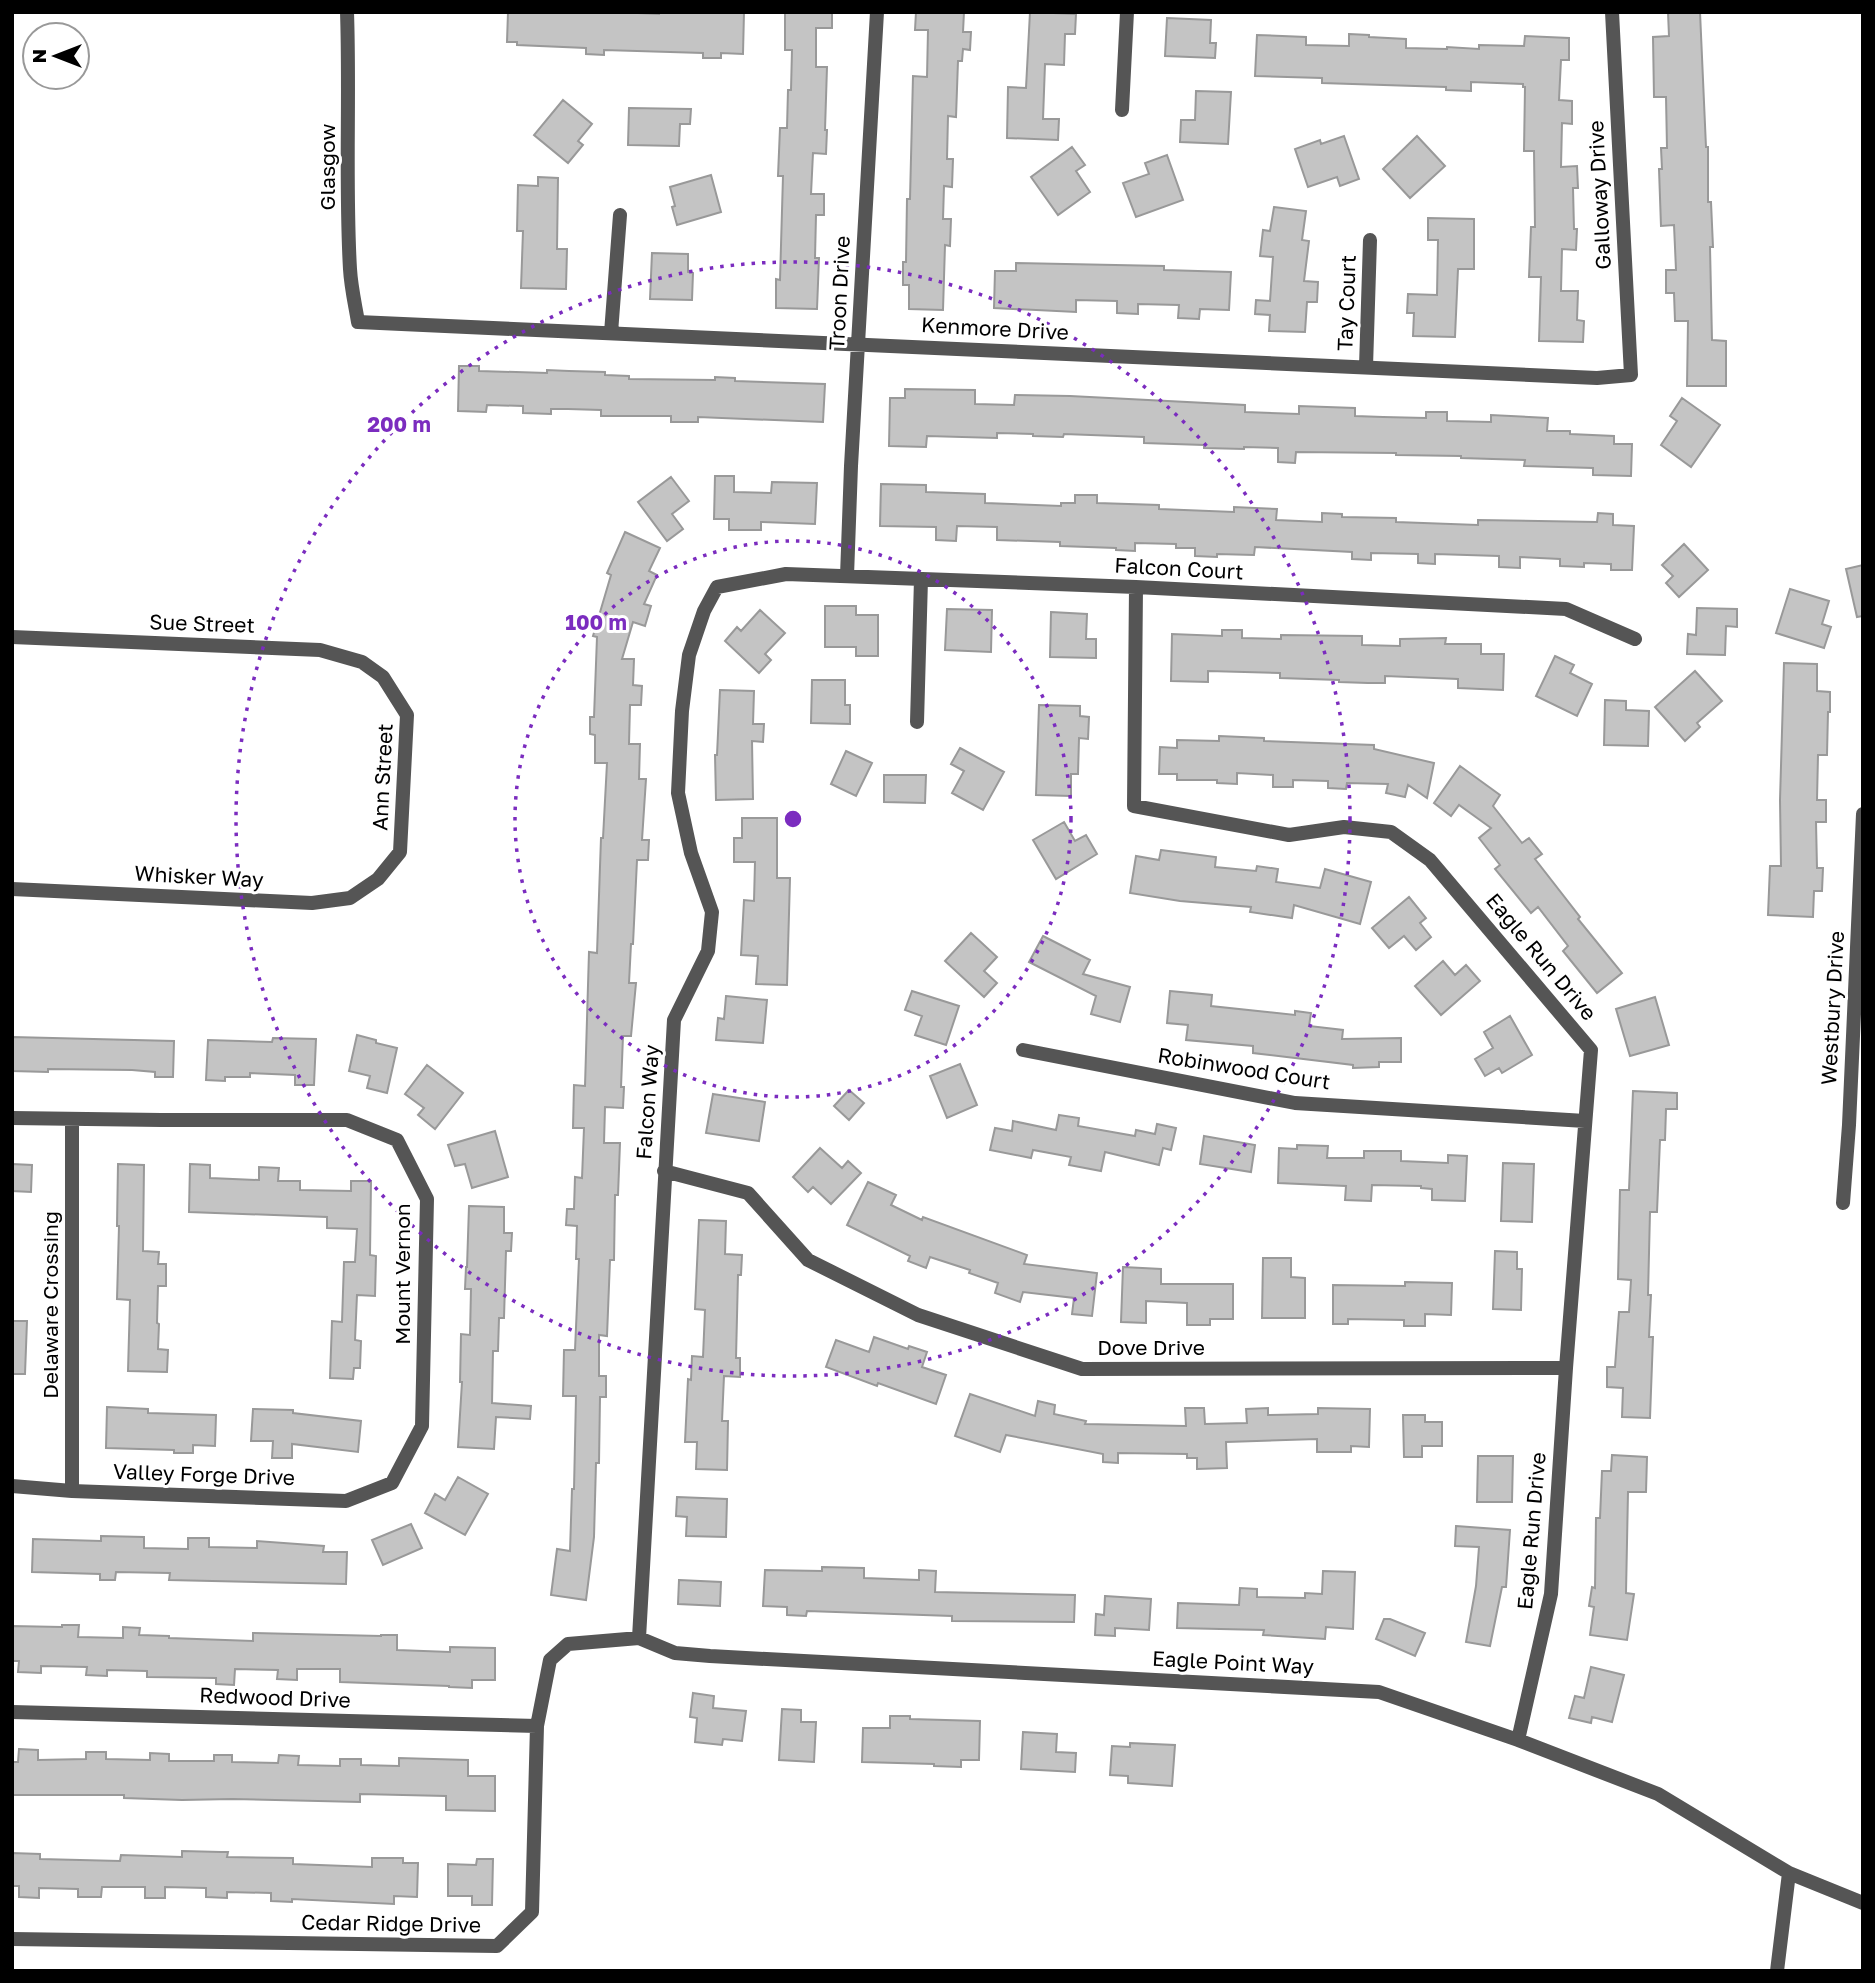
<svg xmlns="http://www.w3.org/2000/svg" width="1875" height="1983" viewBox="0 0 1875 1983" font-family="'Golos Text',sans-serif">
<rect width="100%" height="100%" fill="#fff"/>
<path fill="#c4c4c4" stroke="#999" stroke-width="2" d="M508 12H615L659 14V12H744L743 54 721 53V58H703V53L604 50V55L586 54V48L517 45V42H507Z
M785 12H832V28H816V67H827L825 130H827L826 154 813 153 811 194H824V215H816L815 258H819L817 309 776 308V279L780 280 783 176H778L780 128H787L788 90H791L792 50H785Z
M916 12H964L963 32H971L970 50 963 49 962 61H958L956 117 948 116 947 159H953L952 187 944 186 943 219H951L950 246 945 245 943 310 909 309V285H903V262H906L907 199H910L913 76 927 77 928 30H915Z
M1030 12 1076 14 1075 34H1065L1064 65 1045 64 1043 119H1059L1058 140 1007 138 1008 87 1026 88Z
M1668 12H1700L1706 147H1708V202H1711L1713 247H1710L1712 340 1726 341V386H1687L1688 321H1675L1674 293H1666V270H1676L1674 225 1661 226 1659 169H1662L1661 148H1667L1666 97H1654L1653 37 1669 36Z
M1167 18 1211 20 1210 43H1216L1215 58 1165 56Z
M1349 34 1369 35V37L1406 39V48L1447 49V47L1479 49V45L1524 46 1525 36 1569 38V60H1561L1559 100 1572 101V124L1562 123 1561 167 1577 166 1578 188H1573L1574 229H1577L1576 250 1562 249 1561 291H1578L1577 320 1584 321 1583 342 1539 341 1541 277H1529L1531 227H1535L1534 151H1524L1525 87H1523V84L1471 82V91L1446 90V87L1322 83V78L1255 76 1257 35 1306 37V45L1349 46Z
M1196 91 1231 92 1228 144 1180 142 1181 120H1195Z
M563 100 592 124 578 141 583 145 568 163 534 135Z
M629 108 691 109 690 124H680L679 146 628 145Z
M1344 136 1359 179 1340 186 1337 177 1308 187 1295 149 1320 140 1321 144Z
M1417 136 1445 166 1410 198 1383 169Z
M1072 147 1085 165 1076 171 1090 192 1058 215 1031 177Z
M1167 155 1183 200 1136 217 1123 183 1149 174 1145 163Z
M711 175 721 212 677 225 672 207 675 206 670 187Z
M538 177 558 178 557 249H567L566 289 521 288 523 231H517L518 185 538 186Z
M1274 207 1306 211 1302 240 1309 241 1304 281 1318 282 1317 302H1307L1305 332 1269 331 1270 315 1255 314 1256 300 1270 301 1273 257 1260 256 1263 230 1270 231Z
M1428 218 1474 219V269H1458L1455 337 1413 336 1414 313H1407L1408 294 1437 295 1438 240H1428Z
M652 253 688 254V272L693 273 692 300 650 299Z
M1016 263 1164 266V270L1231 272 1229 310 1200 309 1199 319 1178 318 1179 305 1138 304V314L1117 313V301L1076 300V312L994 308 995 271H1016Z
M459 366H479V371L547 373V370L569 371 605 372V375L629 376V379L715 380V377L735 378V381L825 384 823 422 698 417V422H671V416H601V410L568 409H551V414L523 413V406L487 405 486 412 458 411Z
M905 389 975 390V404L1014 405 1015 395 1070 396 1245 405V412L1299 414V406L1355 408V416L1383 417 1426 418V412H1447V421L1491 422V415L1548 418 1547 431H1570V434L1614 436V444H1632L1631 476 1593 475V468L1524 466 1525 460 1461 458V456L1396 455V453L1296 452 1295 463 1278 462V448L1244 447V449L1204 448V445L1144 443V437L1064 434 1063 437 1033 436V434L997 433V438L927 436 926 447 889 446 890 398H905Z
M1682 398 1720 425 1691 467 1661 445 1677 421 1670 416Z
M715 476H734V492L771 493 772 482 817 483 815 524 761 522V530H729V519H714Z
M671 477 689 501 672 514 683 529 667 541 638 502Z
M881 484 926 485V492L985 494V503L1061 506V503H1075V495H1097V503L1159 505V509L1234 512V507L1277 509 1276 520 1322 522V513L1342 514V517L1396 518V522L1478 525V520L1597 522 1598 513 1613 514V525L1634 526 1632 570H1611V564L1584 563V567L1560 566V559L1520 557V568L1499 567V556L1435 554V564L1418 563V554L1371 553V560L1352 559V552L1255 547 1254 555 1217 554V557L1195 556V548H1176V544L1135 543V551L1116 550V548L1060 546V542L997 540V527L957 526 956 541 936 540V527L880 526Z
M625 532 660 548 649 571 657 575 644 604 651 606 645 626 633 622 622 659H634L633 685 642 686 641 705H630L629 744H640L639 779H646L642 840H649L648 860H637L633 944H631L629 983H636L631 1036H623L621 1087H624L623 1108 605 1107 604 1143H620L618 1195H615L614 1260H610L607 1336 599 1335V1376H606V1397H600L599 1463H596L594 1537 586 1600 551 1595 557 1549 570 1551 572 1489H574L576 1396H563L564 1350H575L579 1259H576L577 1226 566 1225 567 1209H574L575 1177 582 1178 584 1128H573L574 1085 585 1086 589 952 597 953 601 838H603L607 763H595V735L590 734V717H594L597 637 593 636 611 575 607 573Z
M1684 544 1708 570 1679 597 1666 583 1673 576 1662 565Z
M1863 565V616L1857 617 1846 569Z
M1790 589 1829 601 1822 624 1831 627 1824 648 1776 633Z
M825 606H856V615H878V656H856V647H825Z
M1697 608 1737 609V627L1726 626 1725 655 1687 654 1688 634 1696 635Z
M947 609 992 610 991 652 945 650Z
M760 610 785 633 765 654 771 660 759 673 725 641 737 627 741 631Z
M1051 612 1087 614 1086 639H1096V658L1050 657Z
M1222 630H1242V638L1281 639V635L1362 636V645L1400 646V639L1446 638 1445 644H1481V654H1504L1503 690 1458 688V679L1385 676V683H1368L1339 682V680L1280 678V673L1208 671V682L1171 681 1172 634 1222 636Z
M1555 656 1574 665 1570 673 1592 684 1577 716 1536 696Z
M1784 663 1817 664V691L1830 692V712H1828L1827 755H1818L1817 800H1826V822H1816L1817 868H1823L1822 891H1814L1813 917 1768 915 1770 866H1781L1780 800Z
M1695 671 1722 701 1697 723 1700 727 1685 741 1655 707Z
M812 680H845V705H850V724L811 723Z
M720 690 754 691 753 724H764L763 742 752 741 753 799 716 800 715 755H717Z
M1605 700 1626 701V710L1649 711 1648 746 1604 745Z
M1039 705 1080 706V716L1089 717 1088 739 1079 738 1078 774H1071V796L1036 795Z
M1219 736 1264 738V741L1374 745V749L1434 763 1427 798 1408 785 1405 797 1386 793 1388 784 1347 783 1346 789 1328 788V781L1293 780V787H1273V775L1237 773V784L1217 783V780H1177V774H1159L1160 747 1177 748V740L1219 741Z
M960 748 1004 772 983 810 952 793 964 771 951 764Z
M846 751 872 763 856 796 831 784Z
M1460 766 1500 795 1493 806 1522 843 1529 838 1542 854 1535 859 1580 917 1578 919 1622 973 1597 993 1563 951 1568 946 1538 907 1531 913 1495 869 1500 865 1479 838 1491 828 1459 805 1451 816 1434 803Z
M884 775H926L925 803 884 802Z
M742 818H777V878H790L787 985 756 984 758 956 741 955 744 900 754 901 755 862H734V838H742Z
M1064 822 1075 841 1086 835 1097 854 1056 879 1033 840Z
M1161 850 1216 857 1215 867 1256 871 1257 866 1278 869 1276 882 1320 888 1325 869 1371 882 1360 924 1294 905 1292 918 1250 912 1251 907 1180 901 1130 893 1136 856 1159 860Z
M1409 897 1426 918 1420 923 1431 937 1416 950 1404 936 1389 948 1372 928Z
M971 933 997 957 984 971 997 983 984 997 945 961Z
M1043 936 1090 960 1083 974 1130 987 1120 1022 1091 1014 1096 996 1029 962Z
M1443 961 1455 975 1466 965 1480 981 1441 1015 1415 986Z
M912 991 959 1006 946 1045 915 1035 922 1016 905 1010Z
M1170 991 1212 995 1211 1006 1295 1015V1011L1311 1013 1309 1026 1343 1030 1342 1039 1401 1038V1062H1379V1067L1353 1068V1065L1253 1053V1046L1186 1040 1188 1025 1167 1023Z
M726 996 767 1000 763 1043 716 1040 718 1018 724 1019Z
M1655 997 1669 1045 1630 1056 1616 1009Z
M1510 1016 1532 1055 1502 1073 1499 1068 1485 1076 1475 1059 1493 1048 1484 1032Z
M357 1035 376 1040V1043L397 1048 387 1093 367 1088 370 1076 349 1071Z
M12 1037 174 1041 173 1077H155V1072L132 1070 48 1069V1072L12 1071Z
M273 1038 316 1039 314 1085H295V1075L250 1073V1077H225V1081L206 1080 208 1040 272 1042Z
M960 1064 977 1105 947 1118 930 1076Z
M427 1065 463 1093 435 1129 418 1115 424 1108 405 1094Z
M849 1090 864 1103 849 1120 834 1106Z
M1633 1091 1677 1093V1109H1666L1665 1140H1660L1657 1212H1650L1648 1295H1651L1649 1337H1653L1650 1418 1622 1417 1623 1388 1607 1387V1367H1615L1619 1312H1629L1631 1280 1618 1279 1620 1190H1629Z
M713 1094 765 1102 759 1141 706 1133Z
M1059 1115 1079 1118 1078 1126 1135 1136 1136 1130 1155 1134 1157 1124 1176 1128 1171 1150 1163 1148 1159 1165 1105 1152 1101 1171 1069 1165 1071 1157 1033 1150 1031 1158 990 1150 995 1128 1012 1131 1013 1121 1056 1130Z
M495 1131 508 1177 472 1188 465 1164 455 1166 448 1145Z
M1204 1136 1255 1145 1251 1172 1200 1164Z
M1297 1145 1328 1146 1327 1158H1364V1151H1401V1161L1448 1163V1155L1467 1156 1465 1201 1432 1200V1189L1421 1188V1186L1372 1185 1371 1201 1345 1200 1346 1186 1278 1183 1279 1148 1297 1149Z
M820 1148 842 1168 848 1161 861 1173 831 1204 813 1187 808 1192 793 1177Z
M1503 1163 1534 1164 1532 1222 1501 1221Z
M12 1164 32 1165 31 1192 12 1191Z
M118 1164 144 1165 143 1251 159 1252 158 1264H166V1286H158L157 1323 159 1324 158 1349 168 1350 167 1372 128 1371 130 1300 117 1299 119 1226H117Z
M190 1164 210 1165V1178L259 1180V1167L279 1168 278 1181H300V1190L351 1191V1181H371L370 1255 376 1256 375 1296 357 1295 355 1340 361 1341 360 1368H354L353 1379 330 1378 332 1321 342 1322 344 1262H355L357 1229 327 1228V1217L189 1212Z
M868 1182 896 1195 891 1205 922 1220 923 1217 1027 1255 1024 1264 1097 1273 1092 1316 1072 1314 1074 1298 1023 1292 1020 1302 995 1293 998 1283 969 1273 970 1270 930 1257 926 1268 908 1261 910 1256 847 1225Z
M469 1206 504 1207V1233H512L511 1251H506L504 1318H499L498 1351H493L492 1403 531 1406 530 1419 496 1417 494 1449 458 1447 462 1382H460L461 1334 470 1335 471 1289H465L466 1267H467Z
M699 1220 726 1221 725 1254 742 1255 741 1275H738L736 1358H740V1377L724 1376 722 1421H728L727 1470 696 1469 697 1442H685L688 1379 691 1380 692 1356 703 1357 705 1310 695 1309Z
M1495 1251 1517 1252V1269H1522L1521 1310 1493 1309Z
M1263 1258H1291V1277L1305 1278V1318H1262Z
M1123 1267 1161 1269V1284H1233V1319H1210V1325H1187V1303L1146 1301V1323L1121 1322Z
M1405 1282 1452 1283 1451 1315 1425 1314V1326H1404V1320L1348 1319V1324H1333V1285L1405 1286Z
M12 1321H27L25 1374H12Z
M874 1337 908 1349 909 1346 927 1352 922 1367 946 1375 936 1404 878 1383 877 1386 826 1367 836 1340 869 1352Z
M970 1394 1035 1416 1038 1401 1055 1405 1054 1414 1086 1421 1085 1424 1186 1426 1185 1408H1204L1205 1424 1247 1423 1246 1409 1268 1408V1415L1318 1414V1408L1370 1409 1369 1447 1351 1446V1452H1317V1439L1226 1442 1227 1468 1197 1469V1458H1187V1454L1118 1453V1463L1103 1462V1454L1006 1435 1000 1452 955 1436Z
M107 1407 148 1409V1413L216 1415 215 1446 193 1445V1453H174V1450L106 1448Z
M253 1409 293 1410V1413L361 1421 358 1452 292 1444V1458H272L273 1441H251Z
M1403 1415H1425V1422H1442V1446H1422V1457H1404Z
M1612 1455 1647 1457 1646 1492H1628L1626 1593 1634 1594 1627 1640 1590 1635 1594 1607 1589 1606 1592 1587 1595 1588 1596 1518H1600L1602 1471H1611Z
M1478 1456H1513L1512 1502H1477Z
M458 1477 488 1494 465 1535 425 1513 435 1494 445 1500Z
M677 1497 727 1499 726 1537 686 1536 687 1517 676 1516Z
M411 1524 422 1548 383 1565 372 1540Z
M1456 1526 1510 1530 1506 1587H1502L1490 1646 1466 1642 1476 1586 1479 1547 1455 1546Z
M101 1536 144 1537V1548L188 1549V1538H209V1547L257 1548V1541L324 1546 323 1552H347L346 1584 169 1580 170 1573 116 1572 115 1580H100V1574L32 1572 33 1539 101 1541Z
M822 1567 864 1568V1578L919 1580V1570L936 1571 935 1592 1075 1595 1074 1622 952 1621V1616L807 1611 806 1616 787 1615V1607L763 1606 765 1570 822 1571Z
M1323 1571 1355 1572 1353 1629 1326 1627 1325 1639 1263 1635 1264 1630 1177 1628 1178 1603 1239 1605 1240 1588 1257 1589V1597L1305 1598V1593L1322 1594Z
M679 1580 721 1582 720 1606 678 1604Z
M1105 1596 1151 1599 1149 1630 1115 1628V1636L1095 1635 1096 1614 1104 1615Z
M1384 1619H1390L1425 1633 1415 1656 1376 1639Z
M62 1625H79L78 1637 123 1638V1627L140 1628 139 1635 169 1636V1638L253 1641V1633L381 1636V1635H397V1650L450 1652V1647L495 1648V1680H472V1688L449 1687V1686L340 1682V1669H297V1680L277 1679 278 1670 235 1669 234 1685 216 1684V1678L147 1677V1671L107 1670V1676L86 1675 87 1667 41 1666V1673L18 1672 19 1661H12V1626L62 1627Z
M1591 1667 1624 1675 1612 1722 1592 1717 1591 1723 1569 1718 1575 1696 1584 1698Z
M693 1693 714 1696 713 1708 746 1711 742 1741 723 1739 722 1745 695 1742 697 1718 690 1717Z
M782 1709 801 1710V1722H816L814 1762 779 1760Z
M890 1716H910V1719L980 1721 979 1760H961V1767L934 1766V1764L862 1762 863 1728H890Z
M1023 1732 1057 1734 1056 1752 1076 1753 1075 1772 1021 1769Z
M1130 1743 1175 1745 1172 1786 1128 1783V1776L1110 1775 1112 1746 1130 1747Z
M19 1749 38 1750V1760L86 1759V1752H106V1759L150 1760V1753L169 1754V1761H214V1755H232V1762L278 1763 279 1755 299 1756 298 1765 340 1766V1759H361V1765L399 1766V1758L468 1760V1776H495V1811L446 1810V1796L360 1794V1802L232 1799 182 1800 124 1798V1795H12V1762H18Z
M182 1851 221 1852H228L227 1857 293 1858V1864L372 1867V1858H403V1863H418L417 1897 394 1896V1904L292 1899V1902L271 1901V1893L227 1892V1898L206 1897V1888L165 1887V1898H145V1887H102L101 1897H78V1889L39 1888V1898L19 1897V1886H12V1853L40 1854V1859L120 1861 121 1855 182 1857Z
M477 1859H493L492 1905H472V1896H448V1864L476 1865Z"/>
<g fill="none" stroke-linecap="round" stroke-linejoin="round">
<path stroke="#555" stroke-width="14" d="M347 12C350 98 345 184 350 269 351 287 355 304 358 322L1597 378 1631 375 1612 12
M1122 110 1127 12
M611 333 620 215
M1366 367 1370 240
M847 576 851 466 877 12
M1136 587 1134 806 1289 835 1344 827 1391 832 1430 860 1591 1050 1566 1368 1551 1594 1518 1740
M12 637 320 650 362 662 383 677 407 715 400 852 378 879 350 898 312 903 12 889
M917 722 921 579
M1023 1050 1295 1103 1585 1121
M12 1118 161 1120H347L397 1140 427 1199 422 1426 392 1483 346 1501 72 1491 12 1486
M664 1171 748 1193 808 1260 918 1315 1082 1369 1566 1368
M1843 1203 1849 1125 1863 814
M72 1491V1119
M639 1638 674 1020 708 951 712 912 691 853 678 793 682 711 689 655 704 611 717 587 786 574 1136 587 1566 609 1635 639
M12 1712 537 1726
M12 1939 497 1946 532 1912 537 1726 550 1660 568 1644 639 1638 675 1653 710 1656 1379 1692 1518 1740 1658 1794 1789 1873 1863 1903
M1777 1971 1789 1873"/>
</g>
<g fill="none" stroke="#7b2cbf" stroke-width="3.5" stroke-dasharray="3.5 7">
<circle cx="793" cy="819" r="278"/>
<circle cx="793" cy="819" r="557"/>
</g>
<g text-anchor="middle" stroke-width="6" stroke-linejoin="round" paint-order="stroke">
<g font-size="21" fill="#000" stroke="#fff">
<text transform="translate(328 167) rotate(-90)" y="7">Glasgow</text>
<text transform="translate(1600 195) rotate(-93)" y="7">Galloway Drive</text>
<text transform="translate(840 293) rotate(-87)" y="7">Troon Drive</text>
<text transform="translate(1347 303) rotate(-88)" y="7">Tay Court</text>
<text transform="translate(995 329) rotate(3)" y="7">Kenmore Drive</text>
<text transform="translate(1179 569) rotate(3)" y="7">Falcon Court</text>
<text transform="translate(202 624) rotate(2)" y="7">Sue Street</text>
<text transform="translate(383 777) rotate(-87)" y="7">Ann Street</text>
<text transform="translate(199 877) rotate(3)" y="7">Whisker Way</text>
<text transform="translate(1541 957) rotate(50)" y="7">Eagle Run Drive</text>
<text transform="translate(1833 1008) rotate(-87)" y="7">Westbury Drive</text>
<text transform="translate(1244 1069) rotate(9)" y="7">Robinwood Court</text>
<text transform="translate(648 1102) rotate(-86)" y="7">Falcon Way</text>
<text transform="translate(403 1274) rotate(-90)" y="7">Mount Vernon</text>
<text transform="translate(51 1305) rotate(-90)" y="7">Delaware Crossing</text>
<text x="1151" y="1355">Dove Drive</text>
<text transform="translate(204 1475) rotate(2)" y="7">Valley Forge Drive</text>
<text transform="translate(1532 1531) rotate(-85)" y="7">Eagle Run Drive</text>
<text transform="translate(1233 1663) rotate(3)" y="7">Eagle Point Way</text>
<text transform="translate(275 1698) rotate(2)" y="7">Redwood Drive</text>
<text transform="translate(391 1924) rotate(1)" y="7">Cedar Ridge Drive</text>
</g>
</g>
<circle cx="793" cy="819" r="10" fill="#7b2cbf" stroke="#fff" stroke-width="3.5"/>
<g font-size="21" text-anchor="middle" font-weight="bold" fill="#7b2cbf" stroke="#fff" stroke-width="6" stroke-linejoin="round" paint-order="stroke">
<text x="399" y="432">200 m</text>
<text x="596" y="630">100 m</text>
</g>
<rect width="1875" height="1983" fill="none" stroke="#000000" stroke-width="28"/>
<g transform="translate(56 56) rotate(270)"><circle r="33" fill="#ffffff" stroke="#999999" stroke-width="2"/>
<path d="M0-5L12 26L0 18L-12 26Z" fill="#000000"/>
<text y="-10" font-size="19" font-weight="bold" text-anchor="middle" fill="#000000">N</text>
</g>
</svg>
